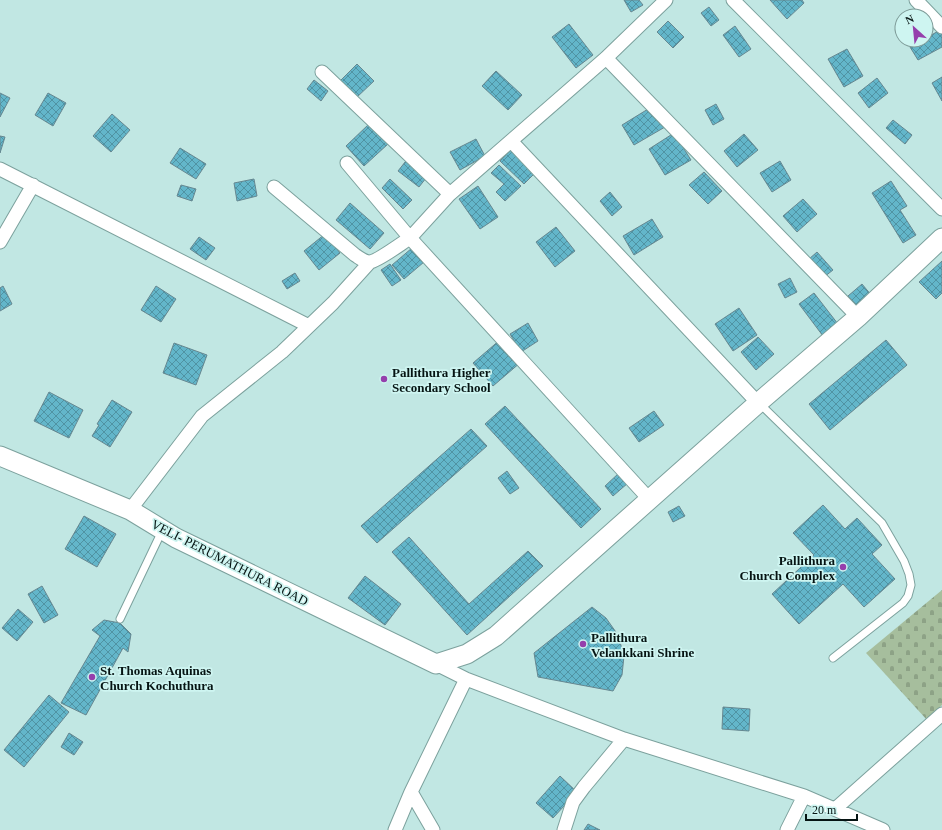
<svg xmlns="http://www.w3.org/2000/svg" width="942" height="830" viewBox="0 0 942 830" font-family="Georgia,serif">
<defs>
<pattern id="cemetery-stones" width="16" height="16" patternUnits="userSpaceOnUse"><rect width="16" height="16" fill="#a6be9d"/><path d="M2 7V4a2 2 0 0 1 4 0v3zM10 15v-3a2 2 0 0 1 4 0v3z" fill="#8da286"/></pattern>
<pattern id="building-cross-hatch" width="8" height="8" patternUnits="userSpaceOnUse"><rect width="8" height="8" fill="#63b6ca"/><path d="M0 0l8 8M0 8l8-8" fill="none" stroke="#5093a3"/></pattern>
</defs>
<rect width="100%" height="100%" fill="#c1e7e3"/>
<path fill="url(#cemetery-stones)" d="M942 590V705L927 720 866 653Z"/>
<path fill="url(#building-cross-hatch)" stroke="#668790" d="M624 0H639L643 5 631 12Z
M770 0H802L804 3 787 19Z
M709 7 719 20 711 26 701 13Z
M668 21 684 37 673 48 657 32Z
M569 24 593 55 576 68 552 37Z
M735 26 751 49 739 57 723 35Z
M942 29V47L918 60 910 47 923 40H926V38Z
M847 49 863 76 844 87 828 59Z
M357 64 374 81 356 98 340 81Z
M496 71 522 95 508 110 482 86Z
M942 77V101L932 83Z
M877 78 888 93 869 108 858 93Z
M314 80 328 91 321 101 307 89Z
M0 93 10 98 0 117Z
M48 93 66 103 53 126 35 115Z
M716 104 724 119 713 125 705 110Z
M653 106 665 127 634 145 622 125Z
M112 114 130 130 111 152 93 136Z
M893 120 912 135 905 144 886 128Z
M369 124 388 144 364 166 346 146Z
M674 133 691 160 665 175 649 149Z
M744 134 758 150 737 167 724 151Z
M0 136 5 137 0 153Z
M476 139 485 156 460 170 450 152Z
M180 148 206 164 196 179 170 163Z
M513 148 537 171 524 184 500 161Z
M409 157 430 173 419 187 398 171Z
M780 161 791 180 772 192 760 173Z
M499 165 521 186 505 201 496 192 504 184 491 173Z
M704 172 722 191 708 204 689 185Z
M254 179 257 196 237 201 234 183Z
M390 179 412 200 403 209 382 188Z
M891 181 907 206 900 210 916 235 903 243 872 193Z
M181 185 196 189 192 201 177 196Z
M478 186 498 217 480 229 459 199Z
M610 192 622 207 612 216 600 201Z
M803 199 817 214 797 232 783 216Z
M350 203 384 233 370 249 336 220Z
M652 219 663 237 634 255 623 236Z
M556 227 575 251 555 267 536 242Z
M325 234 340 253 319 270 304 251Z
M199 237 215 248 206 260 190 249Z
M412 248 424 262 404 279 392 265Z
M817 252 833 270 824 277 809 259Z
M942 261V293L936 299 919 282Z
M390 264 401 280 392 286 381 270Z
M295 273 300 281 287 289 282 281Z
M790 278 797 292 785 298 778 284Z
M862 284 872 296 859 308 848 296Z
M3 286 12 304 0 311V288Z
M156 286 176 299 161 322 141 310Z
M814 293 838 324 823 336 799 304Z
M739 308 757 335 733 351 715 324Z
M528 323 538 341 521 352 510 334Z
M758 337 774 354 756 370 741 352Z
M501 339 521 362 493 386 473 363Z
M886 340 907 365 830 430 809 404Z
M174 343 207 355 196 385 163 373Z
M49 392 83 410 69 438 34 421Z
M112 400 132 412 110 447 92 436 99 425 97 424Z
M505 406 601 509 581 528 485 424Z
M654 411 664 425 639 442 629 428Z
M471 429 487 446 377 543 361 526Z
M507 471 519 488 510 494 498 478Z
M619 473 628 483 613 496 605 486Z
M823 505 845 529 857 518 882 545 872 554 895 579 864 607 843 584 799 624 772 594 814 555 793 533Z
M679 506 685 516 673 522 668 512Z
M84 516 116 534 97 567 65 549Z
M409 537 469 604 528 551 543 566 467 635 392 552Z
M365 576 401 604 385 625 348 598Z
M42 586 58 615 44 623 28 594Z
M592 607 606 618 618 635 624 656 622 675 613 691 538 677 534 653Z
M18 609 33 622 17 641 2 628Z
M104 620 120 623 131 634 128 652 123 648 86 715 61 703 100 636 92 630Z
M49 695 69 712 24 767 4 750Z
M723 707 750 709 749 731 722 729Z
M69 733 83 742 74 755 61 747Z
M560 776 577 792 553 818 536 803Z
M588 824 600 830H584Z"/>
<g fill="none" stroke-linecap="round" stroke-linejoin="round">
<g stroke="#7ca19d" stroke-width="9">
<path id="lane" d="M759 403 882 523 904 561 909 574 911 585 908 596 903 603 833 658
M120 619 162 531"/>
</g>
<g stroke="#7ca19d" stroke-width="15">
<path id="street" d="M733 0 942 209
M916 0 942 27
M606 58 858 317
M322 72 450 194
M511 141 758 403
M0 169 309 326
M274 187 355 255C360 258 364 262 370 262 378 261 402 243 410 238L347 163
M0 242 33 185
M650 500 410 238 450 194 606 58 666 0
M130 510 202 416 282 352 333 303 370 262
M436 664 466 679 624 739 804 796 883 830
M411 792 433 830
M835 809 942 714
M395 830 411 792 466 679
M564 830 573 802 584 787 624 739
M787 830 804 796"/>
</g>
<g stroke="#7ca19d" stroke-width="21">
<path id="secondary" d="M0 456 130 510 176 538 436 664 467 654 496 636 758 403 858 317 942 238"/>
</g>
<use href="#lane" stroke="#fff" stroke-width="7"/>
<use href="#street" stroke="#fff" stroke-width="13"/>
<use href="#secondary" stroke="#fff" stroke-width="19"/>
</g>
<g fill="#953fac" stroke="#cef5f1" stroke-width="1.5">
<circle cx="384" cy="379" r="4"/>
<circle cx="843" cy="567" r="4"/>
<circle cx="583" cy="644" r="4"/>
<circle cx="92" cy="677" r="4"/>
</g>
<g text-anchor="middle" stroke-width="3.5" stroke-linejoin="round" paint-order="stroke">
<g font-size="13" font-weight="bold" fill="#061413" stroke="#cef5f1" text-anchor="start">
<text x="392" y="377">Pallithura Higher<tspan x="392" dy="15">Secondary School</tspan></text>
<text x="835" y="565" text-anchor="end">Pallithura<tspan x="835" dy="15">Church Complex</tspan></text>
<text x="591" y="642">Pallithura<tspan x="591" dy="15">Velankkani Shrine</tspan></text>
<text x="100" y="675">St. Thomas Aquinas<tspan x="100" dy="15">Church Kochuthura</tspan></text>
</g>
<g font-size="13" fill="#061413" stroke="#cef5f1">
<text transform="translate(230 562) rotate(27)" y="5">VELI- PERUMATHURA ROAD</text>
</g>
</g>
<g transform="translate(914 28) rotate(333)"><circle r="19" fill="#cef5f1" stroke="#7e9b98"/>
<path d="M0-3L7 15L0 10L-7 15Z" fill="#953fac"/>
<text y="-6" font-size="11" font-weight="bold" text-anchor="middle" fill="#061413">N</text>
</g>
<path d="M806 814v6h51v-6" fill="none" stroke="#061413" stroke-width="2"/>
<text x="812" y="814" font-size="12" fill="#061413" stroke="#cef5f1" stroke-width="3" paint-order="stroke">20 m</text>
</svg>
